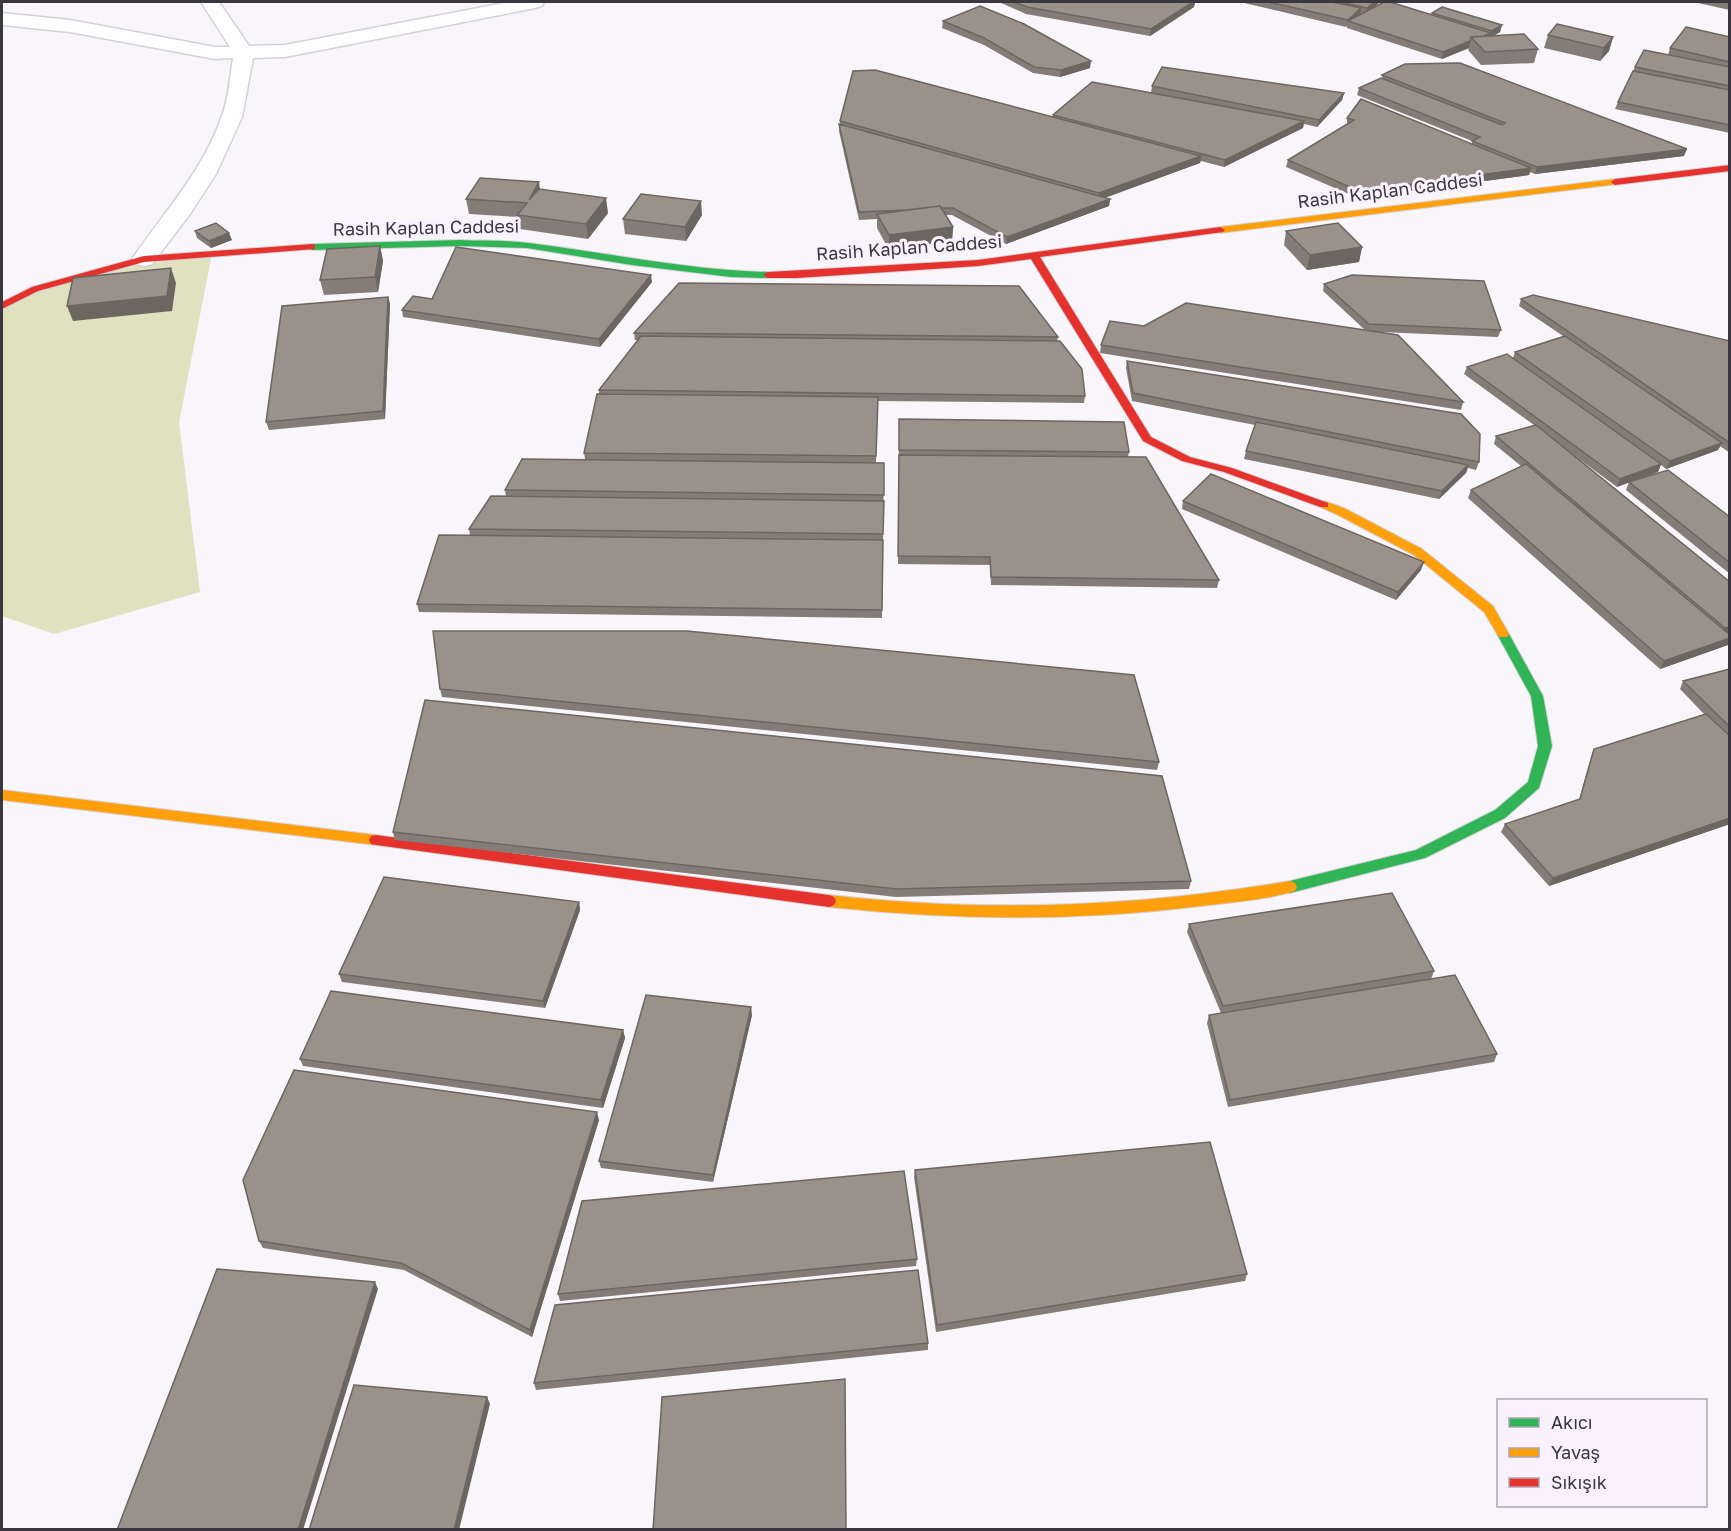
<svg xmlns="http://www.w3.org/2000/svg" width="1731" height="1531" viewBox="0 0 1731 1531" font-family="'Golos Text',sans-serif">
<rect width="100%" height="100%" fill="#f8f5fb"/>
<path fill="#dfe1bf" d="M212 254 179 422 200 592 54 634 2 616V306L35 289 90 273Z"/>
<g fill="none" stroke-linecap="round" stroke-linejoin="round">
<g stroke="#d4d1d7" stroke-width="3">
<path id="street" d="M201 2H219L249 46 285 45 509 2H544L542 6 535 8 285 57 253 58 242 117 216 174 190 214 152 264 144 266 136 264 132 259C165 211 204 170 223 113 229 95 230 77 233 58L215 59 70 32 2 25V13L70 20 215 47H230Z"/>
</g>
<g stroke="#d4d1d7" stroke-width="2">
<path id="fast" d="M460 240C483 241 507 240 529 243 609 253 687 270 768 272L773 275 768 278 731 277 632 265 527 248 460 246 312 250 307 247 312 244Z
M1503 630 1509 634 1543 696 1552 746 1539 788 1505 818 1425 858 1290 893 1285 891 1283 887 1285 883 1290 881 1416 850 1495 810 1528 782 1538 746 1531 696 1497 634Z"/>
</g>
<g stroke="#d4d1d7" stroke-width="2">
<path id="slow" d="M1615 179 1619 182 1618 184 1220 233 1215 230 1220 227Z
M1324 501 1344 508 1422 549 1493 606 1509 634 1507 637H1499L1484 612 1414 555 1336 514 1320 507V503Z
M2 790 376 835 381 836 383 840 381 844 376 845 2 800Z
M1290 881 1295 883 1297 887 1295 891C1266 900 1232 902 1201 906 1077 922 953 920 829 907L824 905 822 901 824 897 829 895C988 913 1133 907 1290 881Z"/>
</g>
<g stroke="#d4d1d7" stroke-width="2">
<path id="jam" d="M1730 165V171L1615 185 1611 182 1615 179Z
M1220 227 1225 230 1223 232 1040 257 1151 437 1190 457 1232 468 1328 503V507H1320L1224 472 1182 461 1143 441 1031 259 978 266 797 278H768L763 275 768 272 978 260Z
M312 244 315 245V249L144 262 38 291 2 309V302L32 287 144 256Z
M376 835 829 895 834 897 836 901 834 905 829 907 376 845 371 844 369 840 371 836Z"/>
</g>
<use href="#street" fill="#fefefe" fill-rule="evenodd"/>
<use href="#fast" fill="#30b455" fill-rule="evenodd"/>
<use href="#slow" fill="#ff9f0a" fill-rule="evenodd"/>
<use href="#jam" fill="#e5322d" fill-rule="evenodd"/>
</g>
<path fill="#847d77" d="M999 2H1195L1194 7 1150 36 1026 14Z
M1240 2H1380L1374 7 1432 14V13L1502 25 1500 32 1494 35 1538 49 1534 63 1481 65 1468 50 1469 48 1442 59 1347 28V26L1346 27Z
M1693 2H1730V10Z
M943 21 1090 68 1060 77 1033 73 984 45 942 28Z
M1548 35 1613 37 1609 51 1600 61 1544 48Z
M1730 37V133L1615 109 1618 102 1635 67 1668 55 1670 48Z
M1382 75 1684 156 1535 174 1530 172 1529 175 1358 198 1286 167 1288 160 1347 125V118L1472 144V141L1357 95 1359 88 1382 78Z
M1152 86 1344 93 1342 100 1317 127 1304 124 1303 128 1224 167 1201 161 1200 163 1105 198 1110 199 1109 206 1006 244 952 215H946L953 227 952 241 889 250 877 228V219L859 220 839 131 840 121 1053 117V115L1151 93Z
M540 189 608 213 588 239 520 229 518 217 469 214 466 199Z
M702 215 686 241 625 234 623 219Z
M195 231 232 240 211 248 197 238Z
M1286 231 1362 247 1359 262 1307 270 1284 245Z
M380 246 383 261 378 292 324 295 320 280Z
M652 282 600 347 403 317 402 310 432 299Z
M1324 284 1501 330 1498 337 1380 332 1463 402 1461 410 1100 353 1101 345 1365 330 1323 291Z
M388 297 390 304 385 419 269 430 266 422Z
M1521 299 1730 341V453L1720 446 1718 450 1666 469 1661 465 1658 472 1635 480 1730 517V574L1626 490 1629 482 1617 487 1575 456 1730 582V633L1728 634 1730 635V643L1728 645 1660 669 1468 498 1471 490 1521 466 1494 444 1496 436 1534 425 1464 374 1467 367 1513 358 1515 352 1563 336 1519 306Z
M634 333 1058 337 1057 341 1085 396 1084 403 878 401 876 463H884L882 618 419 612 417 604 470 535 469 529 506 497 505 490 585 459 584 453 599 394V390L638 340H635Z
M1127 361 1479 462 1476 470 1468 468 1466 473 1439 499 1244 459 1246 451 1255 425 1132 401 1126 368Z
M899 419 1129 452 1128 457 1219 580 1217 588 991 585 990 565 898 564Z
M1183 501 1421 570 1396 600 1182 509Z
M1730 669V824L1549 886 1501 832 1505 824 1579 800 1591 757 1594 749 1704 714 1680 689 1683 681Z
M440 689 1159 762 1157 770 442 697Z
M393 832 1191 881 1189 889 896 897 395 840Z
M579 902 580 910 545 1008 342 982 339 974Z
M1189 924 1434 971 1431 979 1497 1054 1494 1062 1228 1107 1207 1023 1209 1015 1221 1013 1187 932Z
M752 1015 713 1182 601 1168 599 1161Z
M623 1030 625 1038 603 1108 303 1066 300 1059Z
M599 1120 532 1337 404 1270 263 1248 259 1241Z
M915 1170 1247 1274 1245 1281 936 1332 914 1177Z
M917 1259 916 1266 560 1301 558 1294Z
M928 1343V1350L536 1390 534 1383Z"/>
<path fill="#6c6661" d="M1193 2H1195L1194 7 1150 36 1151 29Z
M1374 2H1380L1366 14 1367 8Z
M1361 8 1360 15 1348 21 1346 27 1348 20Z
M1502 25 1500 32 1490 38 1474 40 1491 33 1492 31Z
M1613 37 1609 51 1600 61 1604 48Z
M1470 41 1469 48 1442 59 1443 52Z
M1091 61 1090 68 1060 77 1061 70Z
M1344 93 1342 100 1317 127 1319 120Z
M1304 121 1303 128 1224 167 1225 160Z
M1687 149 1684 156 1535 174 1537 167Z
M1201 156 1200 163 1098 200 1099 193Z
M1531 168 1529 175 1358 198 1359 191Z
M539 182 541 197 529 200Z
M606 198 608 213 588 239 586 224Z
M1110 199 1109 206 1006 244 1007 237Z
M701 201 702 215 686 241 685 227Z
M953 227 952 241 889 250V235Z
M229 233 232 240 211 248 209 241Z
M380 246 383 261 378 292 375 277Z
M1362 247 1359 262 1307 270 1310 255Z
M171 268 176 283 172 311 73 321 67 306Z
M651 275 652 282 600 347 599 339Z
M388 297 390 304 385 419 383 411Z
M1722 443 1718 450 1666 469 1670 461Z
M1661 464 1658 472 1617 487 1620 479Z
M1468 465 1466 473 1439 499 1442 491Z
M1424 562 1421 570 1396 600 1398 592Z
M1730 627V633L1722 636 1725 628Z
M1730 638V643L1728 645 1660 669 1664 661Z
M1730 818V824L1549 886 1553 878Z
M579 902 580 910 545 1008 543 1001Z
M751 1007 752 1015 713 1182V1175Z
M623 1030 625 1038 603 1108 601 1100Z
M597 1112 599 1120 532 1337 530 1330Z
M375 1282 378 1289 303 1530H298Z
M487 1397 490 1404 459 1530H454Z"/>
<path fill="#9a918a" stroke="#6c6661" stroke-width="1.5" d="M1014 2H1193L1151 29 1027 7Z
M1269 2H1332L1361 8 1348 20Z
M1341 2H1374L1367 8Z
M1384 2H1390L1491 33 1484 36 1471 37 1470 41 1443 52 1348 21Z
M980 6 1024 24 1091 61 1061 70 1034 67 984 38 943 21Z
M1442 7 1502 25 1492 31 1432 13Z
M1557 24 1613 37 1604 48 1548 35Z
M1686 27 1730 37V62L1670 48Z
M1524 34 1538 49 1485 52 1471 37Z
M1644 50 1730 67V86L1635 67Z
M1460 63 1687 149 1537 167 1472 141 1480 137 1359 88 1381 78 1502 125 1505 123 1382 75 1405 64Z
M1162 67 1344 93 1319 120 1152 86Z
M875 70 1201 156 1099 193 840 121 853 71Z
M1633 71 1730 90V125L1618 102Z
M1092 82 1304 121 1225 160 1053 115Z
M1361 99 1531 168 1359 191 1288 160 1354 120 1347 118Z
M839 124 1110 199 1007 237 953 208H941L940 206 906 210 859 212Z
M480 178 539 182 529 200 539 189 606 198 586 224 517 215 527 203 466 199Z
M641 194 701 201 685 227 623 219Z
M940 206 953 227 889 235 877 214Z
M216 223 229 233 209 241 195 231Z
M1338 223 1362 247 1310 255 1286 231Z
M380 246 375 277 320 280 327 249Z
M456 247 651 275 599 339 402 310 413 296 432 299Z
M171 268 167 296 67 306 73 278Z
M1352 275 1484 281 1501 330 1369 324 1324 284Z
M679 283 1019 286 1058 337 634 333Z
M1533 295 1730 341V443L1521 299Z
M388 297 383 411 266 422 282 306Z
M1186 303 1398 335 1463 402 1101 345 1110 321 1144 326Z
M641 336 1060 341 1082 369 1085 396 599 390Z
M1565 336 1722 443 1670 461 1515 352Z
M1507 354 1661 464 1620 479 1467 367Z
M1127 361 1461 414 1480 434 1479 462 1133 393Z
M597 394 878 397 876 456 584 453Z
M899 419 1124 422 1129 452 899 450Z
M1256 422 1468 465 1442 491 1246 451Z
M1536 425 1730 582V627L1725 628 1496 436Z
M899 455 1146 457 1219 580 991 577 990 557 898 556Z
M522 459 884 463V495L505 490Z
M1526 464 1730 635V638L1664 661 1471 490Z
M1668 470 1730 517V563L1629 482Z
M1211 474 1424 562 1398 592 1183 501Z
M491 496 884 501 883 534 469 529Z
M439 535 883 540 882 610 417 604Z
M433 631H687L1134 675 1159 762 440 689Z
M1730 669V727L1683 681Z
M425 700 1162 776 1191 881 896 889 393 832Z
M1706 714 1730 736V818L1553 878 1505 824 1580 799 1594 749Z
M384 877 579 902 543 1001 339 974Z
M1392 893 1434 971 1223 1006 1189 924Z
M1455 975 1497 1054 1230 1100 1209 1015Z
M331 991 623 1030 601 1100 300 1059Z
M646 995 751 1007 713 1175 599 1161Z
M294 1070 597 1112 530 1330 401 1263 259 1241 243 1180Z
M1210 1142 1247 1274 937 1325 915 1170Z
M904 1171 917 1259 558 1294 582 1201Z
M217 1269 375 1282 298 1530H117Z
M918 1270 928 1343 534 1383 555 1305Z
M845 1379 846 1530H653L662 1397Z
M354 1385 487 1397 454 1530H309Z"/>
<g text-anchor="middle" stroke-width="6" stroke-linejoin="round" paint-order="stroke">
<g font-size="18" fill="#3b373f" stroke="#f9f2fe">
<text transform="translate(1390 191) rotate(-7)" y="6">Rasih Kaplan Caddesi</text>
<text transform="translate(426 228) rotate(-1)" y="6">Rasih Kaplan Caddesi</text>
<text transform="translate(909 248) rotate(-4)" y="6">Rasih Kaplan Caddesi</text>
</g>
</g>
<rect width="1731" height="1531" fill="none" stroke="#3b373f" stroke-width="6"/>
<rect x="1497" y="1399" width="210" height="108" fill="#f9f2fe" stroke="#ada7b2" stroke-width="1.5"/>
<rect x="1509" y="1418" width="30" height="9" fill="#30b455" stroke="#ada7b2" stroke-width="1.5"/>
<text x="1551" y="1429" font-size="18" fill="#3b373f">Akıcı</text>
<rect x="1509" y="1448" width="30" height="9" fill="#ff9f0a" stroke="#ada7b2" stroke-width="1.5"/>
<text x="1551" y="1459" font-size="18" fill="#3b373f">Yavaş</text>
<rect x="1509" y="1478" width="30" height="9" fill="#e5322d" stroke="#ada7b2" stroke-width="1.5"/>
<text x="1551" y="1489" font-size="18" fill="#3b373f">Sıkışık</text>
</svg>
